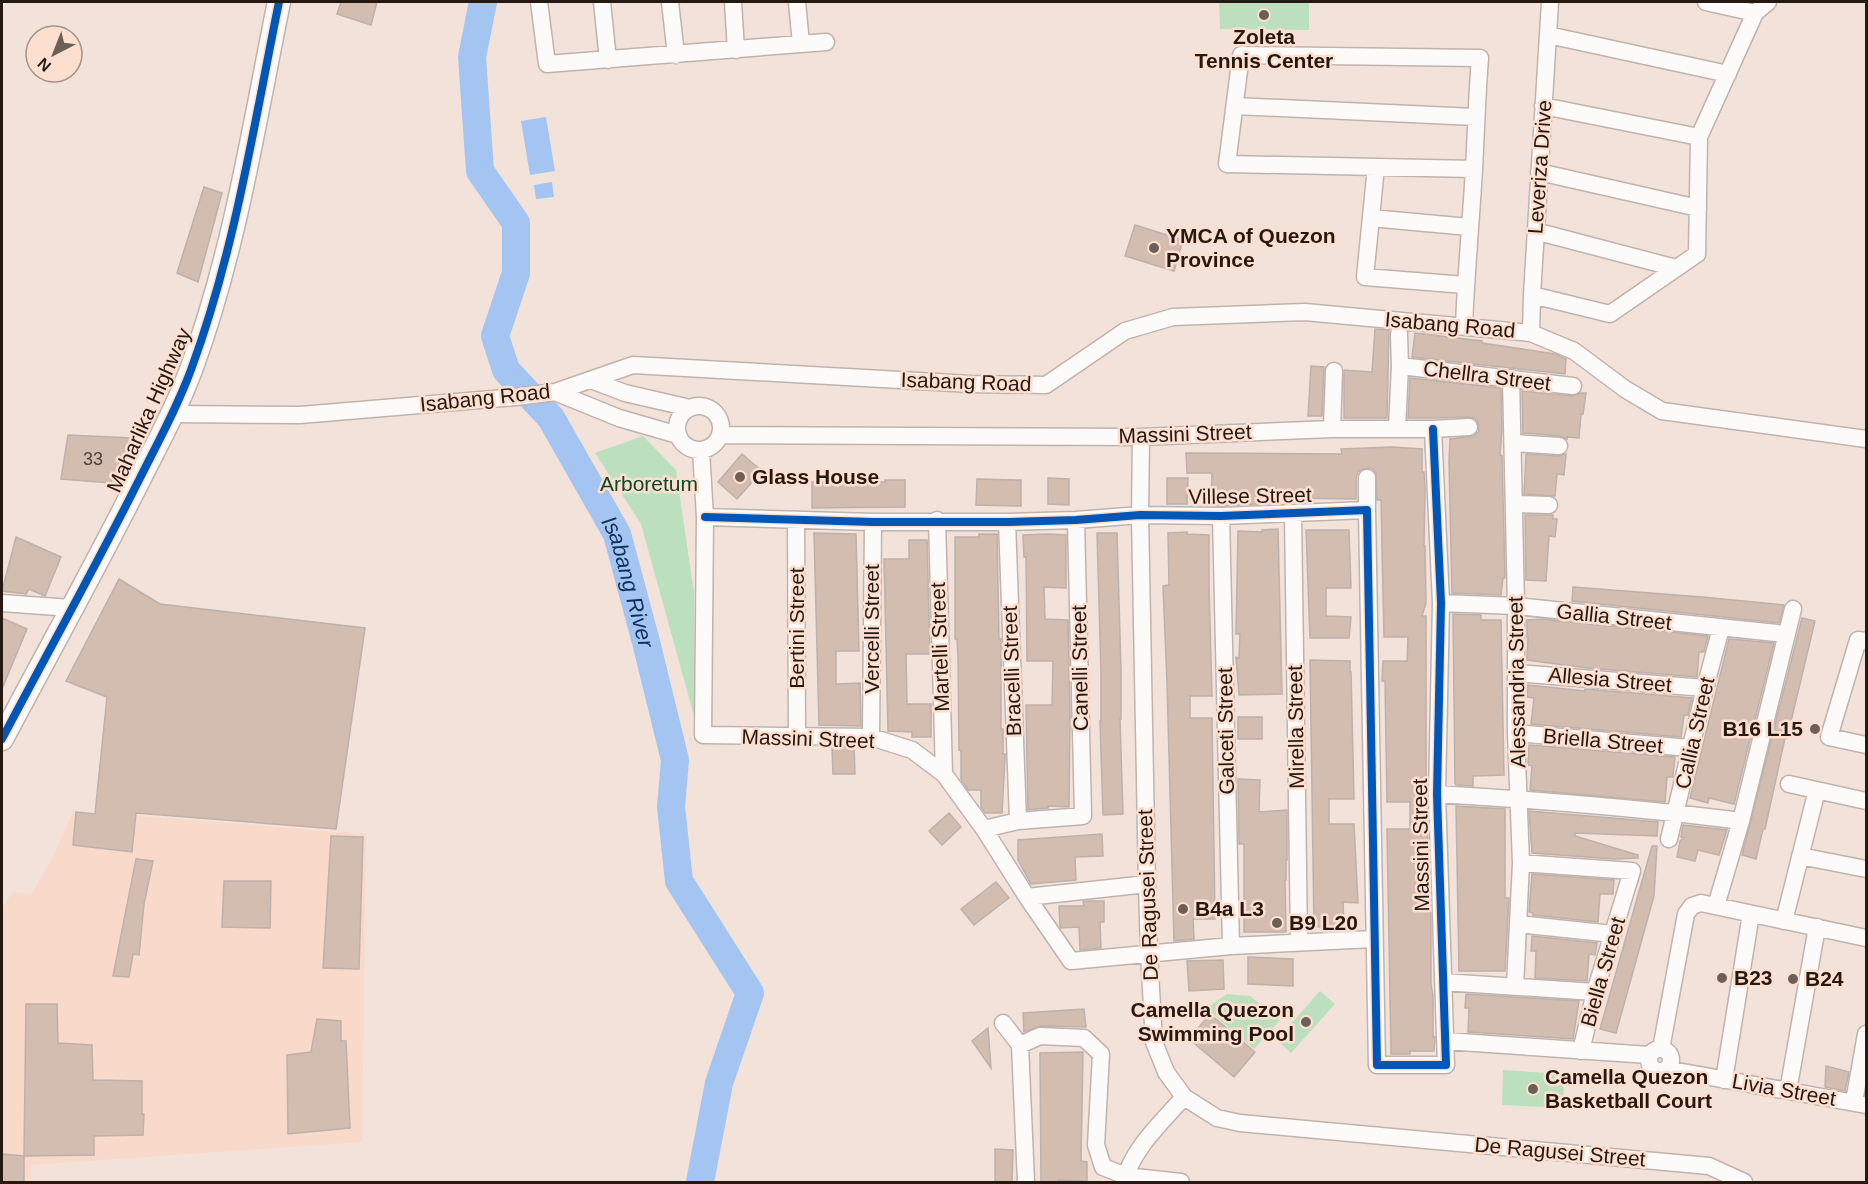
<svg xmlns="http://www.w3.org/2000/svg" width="1868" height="1184" viewBox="0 0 1868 1184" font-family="Helvetica,sans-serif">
<rect width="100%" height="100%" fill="#f2e2da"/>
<path fill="#f9d9c9" d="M73 811 366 834 362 1142 31 1165V1182H2V907L13 892 31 894 51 861Z"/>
<path fill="#bce0bd" d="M1219 2H1309V30L1220 29Z
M643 436 676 470 694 593V716L641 524 595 453Z
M1320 991 1335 1004 1291 1053 1277 1040Z
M1227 994 1250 996 1280 1020 1254 1049 1206 1008Z
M1503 1070 1564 1074 1563 1108 1502 1105Z"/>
<path fill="#a4c5f2" d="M546 117 555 171 530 175 521 121Z
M552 182 554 197 536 199 534 185Z"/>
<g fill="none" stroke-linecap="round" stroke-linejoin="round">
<path stroke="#a4c5f2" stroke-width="28" id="s1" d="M483 2 472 57 480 171 516 223V273L495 336 506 370 551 418 617 534 646 642 675 760 671 807 679 881 750 993 719 1083 700 1182"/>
</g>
<path fill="#d3bdb1" stroke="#beb0aa" stroke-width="1.5" d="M341 2H377L371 25 337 14Z
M204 187 222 193 198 282 177 273Z
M1135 225 1183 240 1174 271 1125 256Z
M1375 329 1389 330 1387 418H1344V370L1372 372Z
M1415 333 1482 341V343L1555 354 1566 359 1565 374 1412 357Z
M1311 366 1324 367 1322 416H1308Z
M1410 378 1501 388 1502 430 1500 455 1502 456 1505 578H1503L1501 595 1452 593 1449 461 1450 439 1474 436 1479 431 1478 422 1474 418 1468 417 1433 418H1408Z
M1522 391 1572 396 1581 393H1586L1583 414H1581L1579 438 1567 437V439L1560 436 1523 433Z
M68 435 132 438 111 483 61 479Z
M1392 447 1422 449V472H1424L1425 488 1424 546H1425L1426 603 1422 616H1426V794L1431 922V985L1433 995V1037H1435L1434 1051H1410V1054H1391L1387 829H1410V802H1387L1385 681H1382L1383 661H1407L1408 637H1384L1381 500H1377L1376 473 1373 469 1368 468 1362 469 1358 472 1356 478V499L1279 498V503L1221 506 1211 505 1212 473H1187L1186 453 1342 454 1341 449Z
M742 454 762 471 737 499 718 482Z
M1526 454 1558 456 1566 454 1564 475 1557 474 1555 496 1524 494Z
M1048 478 1069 479V505L1048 504Z
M1167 478H1188L1187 504H1167Z
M977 479 1021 480V506L976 505Z
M885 480H905V507L812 508V482H885Z
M1525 515H1553V519H1557L1555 537 1549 536 1546 581 1526 580Z
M1278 529 1282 694 1239 695 1236 657 1239 658 1240 634H1236L1238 531 1262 532V530Z
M1306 530H1349L1351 588H1326V616L1351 617 1349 638H1310Z
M1187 532V534L1209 535V588L1212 696H1190V718H1212L1215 919H1193L1194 939 1174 941 1167 682 1163 586 1169 585 1168 533Z
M814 533 856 534 859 651H836V684L860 683 861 726 819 725Z
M1097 533H1117L1121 670V719H1120L1123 814 1103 815 1100 721H1101V673Z
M979 534H997L999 639H1001V729H1003V754H1005V758L1002 813H985L981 807V790H968L961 779V751L959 750 958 658 957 639H955V537H979Z
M1047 534 1066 535V588L1044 587 1045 619 1068 620 1070 711 1069 807 1048 806V808L1028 810 1026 705H1052L1053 661H1027L1026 557H1024L1023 535Z
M16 537 61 557 45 596 29 589 26 594 2 591Z
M909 540H927L930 654H906L907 704H931V737H912V732L888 731 884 559H909Z
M119 579 160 604 365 628 336 829 136 813 132 852 73 845 76 812 95 814 107 697 66 681Z
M1573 587 1702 597 1784 605 1779 623 1572 601Z
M1453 614 1481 615V620H1501L1504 775 1473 776V786L1456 785 1455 783Z
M2 618 27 629 2 689Z
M1802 618 1815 621 1787 738H1785L1765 829H1763L1756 859 1742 855Z
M1544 619 1559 621 1708 636 1704 652H1699L1697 677 1587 668 1527 660 1528 637H1527V620Z
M1729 639 1774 643 1734 804 1709 798 1708 803 1690 798Z
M1310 660 1350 661V672H1351L1354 799H1329V824H1354L1358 903 1343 902 1344 926 1314 927Z
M1528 685 1585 691V689L1692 698 1688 715H1684L1681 737 1531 724 1534 698 1527 697Z
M1238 717H1262V739H1238Z
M1529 745 1675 757 1673 775V777H1667L1665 802 1530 790 1532 766 1528 765Z
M832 747H854L855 774H833Z
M1238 779 1260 780 1259 812 1287 810V860H1286V880H1285L1286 932H1244V844H1239Z
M1456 806 1505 809V898H1509L1505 971H1459Z
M1529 811 1658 822 1657 836 1575 833V836L1638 855V858L1614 859 1532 853Z
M949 813 961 827 942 845 929 831Z
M1683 825 1727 830 1719 855 1698 850 1695 861 1677 857 1680 841 1683 838 1681 837Z
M1102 834 1103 856 1075 857 1076 880 1031 884 1018 860V840Z
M331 836 363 837 359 969 323 968Z
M1652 846H1657L1654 896 1616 1033 1600 1029Z
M136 859 153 861 144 904 139 955 133 954 129 977 113 976Z
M1532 874 1614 880 1613 894H1600L1598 922 1533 915V913L1529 912Z
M224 881H271L270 928 222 927Z
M996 882 1009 898 974 925 961 909Z
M1083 901H1104V922H1100L1101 948 1080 950 1079 927 1061 928 1060 926 1059 906H1084Z
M1532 936 1597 943 1595 955 1589 954 1587 981 1535 978 1536 951H1531Z
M1248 957 1293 959V986L1248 984Z
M1223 960 1224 989 1189 991 1187 961Z
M1466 994 1579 1001 1573 1039 1468 1032 1469 1008H1465Z
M26 1004H57L58 1043 92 1045 93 1080 142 1081V1114H144L143 1135 94 1136V1155L24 1156Z
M1084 1009 1086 1027 1040 1026 1024 1032 1023 1013Z
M1210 1014 1255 1052 1234 1077 1189 1039Z
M317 1019 341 1021V1041H346L350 1128 288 1134 287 1055 311 1052Z
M988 1028 991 1068 972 1041Z
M1083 1052 1081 1161 1087 1162V1181L1058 1180V1182H1041L1040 1053Z
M1826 1066 1849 1072 1845 1091 1825 1087Z
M995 1149 1013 1150 1012 1182H995Z
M2 1154 24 1156V1182H2Z"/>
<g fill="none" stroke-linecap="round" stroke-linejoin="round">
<g stroke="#c0b3ac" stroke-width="19">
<path id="minor" d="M539 2 547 64 826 42
M602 2 608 60
M670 2 676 55
M733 2 736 50
M797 2 801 44
M1706 2 1755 13
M1548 35 1728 74
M1235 106 1475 117
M1543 106 1699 137
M1376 167 1365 277 1465 285
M1539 172 1698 208
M1371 218 1469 227
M1535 231 1676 268
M1532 295 1610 314 1697 254 1699 137 1755 13 1768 2
M1464 326C1466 274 1471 221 1474 169 1476 132 1477 95 1480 58L1241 55 1227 164 1474 169
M1531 333 1532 295 1550 2
M1400 366 1573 386
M1511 378 1516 606V733L1521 863 1515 987
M591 380 625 393 690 408
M555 392 619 418 678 435
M677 428a22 22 0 1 1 44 0a22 22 0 1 1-44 0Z
M171 414 300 415 516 397 555 392 633 365 971 384 1046 385 1125 331 1173 317 1305 312 1531 333 1574 351 1625 389 1662 411 1866 439
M1397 428 1400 366 1399 334
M1332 429 1334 371
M720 435 1141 437 1332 429H1433L1469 427
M1141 437 1140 515 1147 884 1149 954 1154 1042 1166 1072 1184 1097 1217 1118 1240 1123 1709 1166 1744 1182
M1513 443 1559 446
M701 450 705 517 703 735 871 737 912 750 944 774 984 829 1027 897 1071 961 1231 946 1373 939
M1367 478V510
M1514 504 1549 505
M1293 513 1299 942
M1221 516 1231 946
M705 517 873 522H1007L1076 520 1140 515 1221 516 1367 510 1377 1065H1446L1437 794 1441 603 1433 429
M796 520 797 736
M937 520 944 774
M1007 522 1018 821
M2 603 71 608
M1441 603 1516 606 1786 634
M1866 641 1858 640 1829 737 1866 745
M1516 673 1705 688
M1516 733 1690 748
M871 737 873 522
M1789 784 1866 801
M1437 794C1538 800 1640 808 1741 821
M984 829 1018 821 1083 816 1076 520
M1669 839 1705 688 1721 628
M1800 856 1866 869
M1521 863 1632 871 1595 992 1581 1051
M1027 897 1147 884
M1716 906 1741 821 1793 609
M1784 921 1817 790
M1518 924 1613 934
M1443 982 1595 992
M1003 1023 1020 1045 1026 1182
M1446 1041 1649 1055
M1020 1045 1040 1036 1084 1038 1101 1054 1096 1145 1103 1167 1126 1176 1181 1182
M1649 1060a11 11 0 1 1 22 0a11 11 0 1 1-22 0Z
M1661 1049 1686 914 1692 906 1701 903 1866 938
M1666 1069 1866 1105
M1724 1080 1751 914
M1788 1091 1817 927
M1854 1102 1866 1034
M1124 1182C1132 1149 1162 1122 1184 1097"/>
</g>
<g stroke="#c0b3ac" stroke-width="25">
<path id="major" d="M2 739C48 652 96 566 140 478 158 442 178 406 192 367 235 250 254 124 279 2"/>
</g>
<use href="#minor" stroke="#fdfbf9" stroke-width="16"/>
<use href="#major" stroke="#fdfbf9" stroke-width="22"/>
<g stroke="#fddfd0" stroke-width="11">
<path id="cycleway" d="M705 517 873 522H1007L1076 520 1140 515 1221 516 1367 510 1377 1065H1446L1437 794 1441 603 1433 429
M2 739C48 652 96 566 140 478 158 442 178 406 192 367 235 250 254 124 279 2"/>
</g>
<use href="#cycleway" stroke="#0057b8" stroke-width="8"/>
</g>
<g fill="#6d5f58" stroke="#fddfd0" stroke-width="2">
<circle cx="1264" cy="15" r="6"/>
<circle cx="1154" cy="248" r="6"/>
<circle cx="740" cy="477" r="6"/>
<circle cx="1815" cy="729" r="6"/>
<circle cx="1183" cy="909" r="6"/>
<circle cx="1277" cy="923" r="6"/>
<circle cx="1722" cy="978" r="6"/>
<circle cx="1793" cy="979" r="6"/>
<circle cx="1306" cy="1022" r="6"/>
<circle cx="1533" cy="1089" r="6"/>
</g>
<g text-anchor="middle" stroke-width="5" stroke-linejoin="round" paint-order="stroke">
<g font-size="18" fill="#51423a">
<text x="93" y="465">33</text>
</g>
<g font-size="21" font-weight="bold" fill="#261912" stroke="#fddfd0" text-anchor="start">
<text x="1264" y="44" text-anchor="middle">Zoleta<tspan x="1264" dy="24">Tennis Center</tspan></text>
<text x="1166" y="243">YMCA of Quezon<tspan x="1166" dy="24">Province</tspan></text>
<text x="752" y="484">Glass House</text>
<text x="1803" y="736" text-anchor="end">B16 L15</text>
<text x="1195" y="916">B4a L3</text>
<text x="1289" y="930">B9 L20</text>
<text x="1734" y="985">B23</text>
<text x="1805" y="986">B24</text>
<text x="1294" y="1017" text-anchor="end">Camella Quezon<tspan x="1294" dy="24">Swimming Pool</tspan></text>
<text x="1545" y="1084">Camella Quezon<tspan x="1545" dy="24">Basketball Court</tspan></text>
</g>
<g font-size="21" fill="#261912" stroke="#fddfd0">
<text transform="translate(1540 167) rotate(-86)" y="7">Leveriza Drive</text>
<text transform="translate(1450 325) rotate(5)" y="7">Isabang Road</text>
<text transform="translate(1487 376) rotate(7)" y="7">Chellra Street</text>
<text transform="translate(966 382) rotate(2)" y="7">Isabang Road</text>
<text transform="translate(485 398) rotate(-6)" y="7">Isabang Road</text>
<text transform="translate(149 410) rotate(-66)" y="7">Maharlika Highway</text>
<text transform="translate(1185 434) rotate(-2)" y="7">Massini Street</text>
<text transform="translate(1250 496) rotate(-1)" y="7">Villese Street</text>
<text transform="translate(1614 617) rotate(6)" y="7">Gallia Street</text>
<text transform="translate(797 628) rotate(-90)" y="7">Bertini Street</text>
<text transform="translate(872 629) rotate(-90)" y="7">Vercelli Street</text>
<text transform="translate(940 647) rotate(-92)" y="7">Martelli Street</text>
<text transform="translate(1080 668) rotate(-91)" y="7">Canelli Street</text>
<text transform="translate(1012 671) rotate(-92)" y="7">Bracelli Street</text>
<text transform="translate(1610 680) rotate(5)" y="7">Allesia Street</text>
<text transform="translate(1517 682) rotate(-91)" y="7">Alessandria Street</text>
<text transform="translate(1296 727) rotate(-91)" y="7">Mirella Street</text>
<text transform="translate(1226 731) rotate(-91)" y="7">Galceti Street</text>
<text transform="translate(1695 733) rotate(-77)" y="7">Callia Street</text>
<text transform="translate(808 739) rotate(2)" y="7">Massini Street</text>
<text transform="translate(1603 741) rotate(5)" y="7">Briella Street</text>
<text transform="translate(1421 845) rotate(-91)" y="7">Massini Street</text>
<text transform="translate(1148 895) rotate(-92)" y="7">De Ragusei Street</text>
<text transform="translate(1603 972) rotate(-74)" y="7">Biella Street</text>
<text transform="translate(1784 1090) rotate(10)" y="7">Livia Street</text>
<text transform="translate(1560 1152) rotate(5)" y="7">De Ragusei Street</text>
</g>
<g font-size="21" fill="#0b4825" stroke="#fddfd0">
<text x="649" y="491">Arboretum</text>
</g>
<g font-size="22" font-style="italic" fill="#0c325b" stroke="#fddfd0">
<text dy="8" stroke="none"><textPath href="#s1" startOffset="634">Isabang River</textPath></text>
</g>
</g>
<rect width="1868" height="1184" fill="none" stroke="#261912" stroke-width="6"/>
<g transform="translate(54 54) rotate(222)"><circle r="28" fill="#fddfd0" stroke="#a79084" stroke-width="1.5"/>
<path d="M0-4.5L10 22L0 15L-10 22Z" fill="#6d5f58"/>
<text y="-9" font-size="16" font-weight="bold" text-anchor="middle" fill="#261912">N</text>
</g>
</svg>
